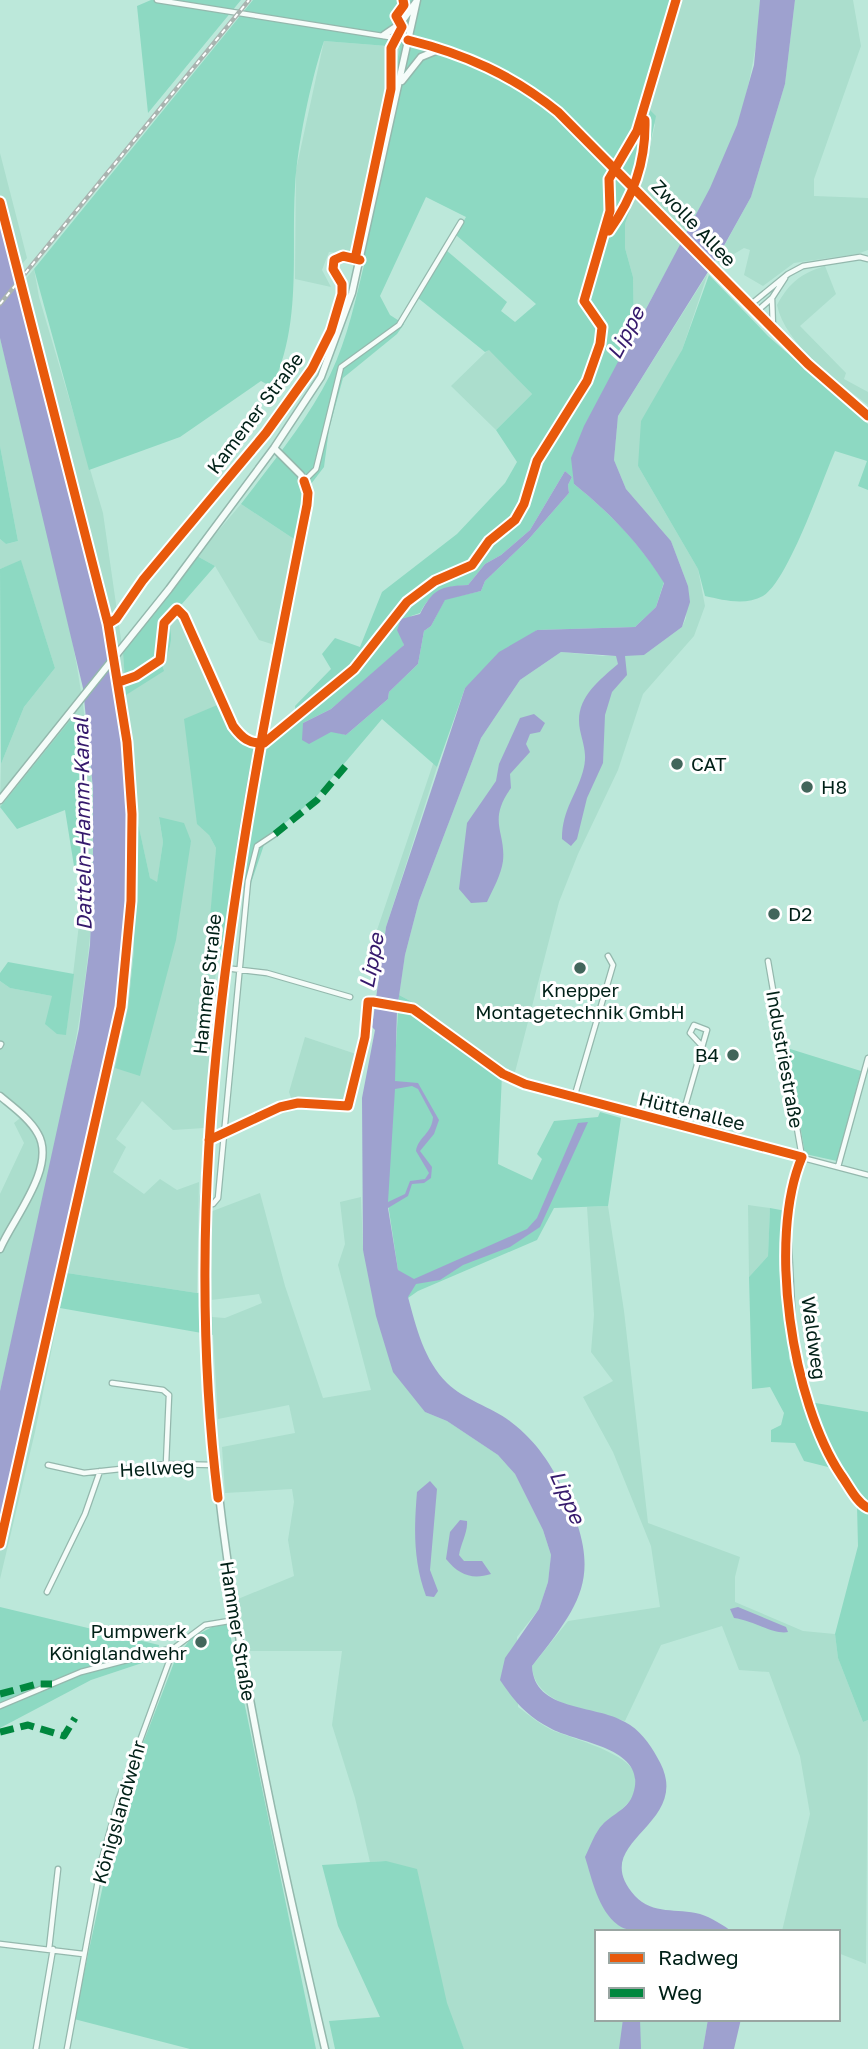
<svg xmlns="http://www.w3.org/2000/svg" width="868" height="2049" viewBox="0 0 868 2049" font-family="'Golos Text',sans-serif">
<rect width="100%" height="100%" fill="#bce8da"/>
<path fill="#abdecd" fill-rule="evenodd" d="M670 0H760L761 8C756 47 750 86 738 124 713 197 668 263 634 332L633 277 625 248V224L645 168 655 125 649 110 654 58Z
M795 0H853L861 46 814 179V196L868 198V250L857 254 794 263 763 286 744 275 750 250 744 248 734 254 723 268 717 259 751 197 785 84Z
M324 41 400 47 356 255 329 252 322 270 331 287 295 279 296 170Z
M0 153 27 258 15 273 0 218Z
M825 266 836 294 800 326 846 373 844 379 868 392V405C837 381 785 344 777 305 790 282 800 274 825 266Z
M34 269 39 297 103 513 123 653 126 694C151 674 181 657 168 620L175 613 186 621 222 703 209 835 216 848 208 951 217 956 204 1128 173 1130 142 1101 116 1139 126 1147 113 1172 144 1194 160 1179 177 1190 199 1182 197 1293 67 1273 35 1432 0 1579V1531L120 992 129 893 127 776 116 680 19 287ZM134 805 150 878 157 883 163 842 159 818 191 841 128 1008 134 950Z
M708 273 682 350 638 466 698 569 705 606 694 636 643 694 618 770 578 854 559 902 514 1076 504 1075 416 1004 399 995 405 955 419 901 481 738 520 680 561 652 603 656 644 655 682 627 686 618 688 586 671 541 626 489 614 460 618 416Z
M0 338C36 486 81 634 92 786 103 921 75 1055 46 1186 30 1254 16 1323 0 1391V1194L24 1143 14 1123 24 1115 5 1097 0 1101V981L10 988 52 996 66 1034 86 865 76 714 0 807 1 764 24 707 55 668 21 561 0 569V539L6 544 18 541 0 446Z
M489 349 532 394 496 430 451 386Z
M241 504 300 543 278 646 259 640 215 566 197 556Z
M434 761 437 767 386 927 383 948 372 945Z
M305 1037 356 1054 345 1099 341 1102 291 1098 289 1092Z
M260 1193 285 1286 323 1398 371 1390 338 1265 345 1244 340 1202 361 1197 363 1250 425 1412 447 1421 498 1455 515 1474 543 1530 551 1555 548 1582 539 1609 517 1637 518 1707C529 1715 542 1726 554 1731 602 1749 685 1768 602 1825L619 1925 638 1932H597V2019H708L703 2049H464L386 1861 370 1862 355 1798 332 1725 342 1651H248L238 1599 294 1576 288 1540 294 1502 292 1489 225 1493 222 1447 295 1433 289 1405 218 1419 212 1317 225 1318 262 1303 259 1294 211 1300 210 1212Z
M748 1205 770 1208 768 1256 749 1277Z
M608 1206 624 1311 648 1523 740 1557 735 1577V1602L803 1631 835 1634 838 1658 863 1722 868 1720 866 1964 838 1953V1932L782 1931 810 1814 800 1756 769 1672 739 1670 722 1626 661 1645 625 1721C594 1712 534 1706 532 1666L568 1621 660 1607 651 1546 613 1452 583 1397 613 1381 591 1352 594 1315 587 1207Z"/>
<path fill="#8dd9c2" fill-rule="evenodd" d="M151 0H241L148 113 137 6Z
M253 0H670L654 58 649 109 656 116 645 168 625 224V248L633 277 634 332 615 371 574 484C610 513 639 543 664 582L656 607 635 627 537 630 465 688 437 767 382 719 315 798 266 839 250 886 231 893 221 957 207 952 216 848 209 835 197 824 184 719 222 703 237 738 258 749C274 739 282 726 296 713L295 706 331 669 322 654 335 638 360 647 382 592 457 534 505 483 517 462 496 430 532 394 489 350 485 352 418 298 446 250 507 302 501 311 515 322 536 304 456 235 466 217 426 197 380 296 390 315 404 324 397 334 343 378 329 429 324 467 311 484 306 486 300 543 241 504C272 463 307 421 330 375 348 338 356 297 366 257L356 255 400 47 324 41C311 80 297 145 295 187 291 255 302 323 272 387L261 381 180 437 89 470 34 269ZM565 471 572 477 568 485 569 493 528 540 485 581 481 591 445 599 431 626 424 631 418 664 389 692 388 699 346 735 303 723 331 709 395 655 404 645 401 634 411 616 420 613C431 592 444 586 468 585L485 564 501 555 530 530Z
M709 275 768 336 868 424V490L858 486 867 461 835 451C822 481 788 581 763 596 745 606 723 600 705 596L698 569 638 466 641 421 682 350Z
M0 446 18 541 6 544 0 539Z
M197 556 215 566 168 620C174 637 171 650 162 665L164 671 126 695 123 653Z
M21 560 55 668 24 707 1 764 0 569Z
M76 713 86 865 74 866 65 810 17 829 0 807Z
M133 800 150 878 157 882 163 842 159 817 184 823 191 841 176 940 140 1076 115 1068 128 1008 134 950Z
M8 962 74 974 66 1035 57 1034 45 1024 52 996 10 988 0 981V973Z
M399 995 416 1004 502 1074 498 1164 532 1180 542 1159 537 1154 554 1121 598 1117 600 1112 621 1118 608 1206 554 1208 537 1240 418 1291 408 1298 398 1270 387 1197Z
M787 1048 861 1071 837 1161 805 1154Z
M770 1208 786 1211 789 1358 804 1401 868 1412V1720L863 1722 838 1658 835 1634 858 1546 857 1506 832 1468 804 1461 795 1443 771 1442V1430L781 1425 784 1413 770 1387 752 1389 749 1277 768 1256Z
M67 1273 197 1293 211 1291 213 1335 60 1308Z
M0 1607 159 1645 157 1658 91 1680 0 1728Z
M228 1624 316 2049H190L74 2019 122 1798 175 1660 191 1638 212 1627Z
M386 1861 417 1869 447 2003 464 2049H335L329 2021 380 2017 338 1926 322 1865Z"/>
<path fill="#9ea1cf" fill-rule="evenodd" d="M760 0H795L785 84 751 197 721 251 618 416 614 460 626 489 671 541 688 586 690 602 682 627 644 655 625 656 627 675 612 692 605 715 603 763 587 798 577 839 571 846 562 839C562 808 578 794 584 767 587 753 583 744 580 730 574 700 597 682 618 664L616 656 561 652 520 680 481 738 419 901 405 955 397 1010 395 1081 418 1083 439 1120 434 1134 420 1151 432 1167 431 1178 424 1183 412 1184 408 1196 388 1208 398 1270 414 1279 527 1229 537 1218 578 1123 588 1122 540 1227 510 1247 463 1265 440 1280 416 1284 408 1297C416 1327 424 1360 447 1383 464 1400 492 1407 511 1422 537 1442 551 1464 565 1493 602 1575 584 1600 532 1666 534 1712 595 1704 625 1722 639 1729 650 1744 657 1757 699 1826 584 1839 635 1896 653 1915 677 1908 700 1914 711 1917 724 1926 733 1932 708 1932 637 1939 618 1925 598 1910 592 1879 585 1857 590 1847 595 1832 603 1824 614 1813 628 1809 633 1794 649 1747 576 1743 550 1728 527 1716 514 1701 500 1680L505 1658 539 1609 548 1582 551 1555 543 1530 515 1474 498 1455 447 1421 425 1412 393 1372 376 1316 363 1250 362 1098 375 1030 372 1027 386 927 465 688 499 652 537 630 635 627 656 607 664 583C639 543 610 513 574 484L571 458 584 426 710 188 737 125 754 65ZM412 1086 418 1089 433 1117C432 1134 418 1137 416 1151L429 1173 425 1179 410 1181 405 1194 388 1202 395 1089Z
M0 218 116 680 127 776 129 893 120 992 109 1045 0 1531V1391L79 1029 90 945 93 864V789L83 688 0 338Z
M565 471 572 477 568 485 569 493 528 540 485 581 481 591 445 600 431 626 424 631 418 664 389 692 388 699 346 735 331 732 309 744 302 740 303 723 331 709 404 645 397 630 401 619 420 614C433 589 440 586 468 585L485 564 501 555 530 530Z
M534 714 545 723 540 732 530 734 526 744 530 752 510 774 511 788C487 821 506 832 503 861 501 875 493 889 487 902L471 903 459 889 467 823 496 781 499 764 520 718Z
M430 1481 437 1489 430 1570 438 1591 434 1597 426 1596C413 1560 414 1529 417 1492Z
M460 1520 467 1521C468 1532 461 1543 459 1555L464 1561H482L491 1574C472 1580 459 1575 446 1559L450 1532Z
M738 1607 786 1627 788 1632C774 1635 752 1620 734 1618L730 1609Z
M623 2019H640L641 2049H619Z
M708 2019H741L734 2049H703Z"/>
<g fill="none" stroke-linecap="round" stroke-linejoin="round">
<g stroke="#94b8ad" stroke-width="7">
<path id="minor" d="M157 0 408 40
M772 298 773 328
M750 305 788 274 803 266 860 257 868 259
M756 312 772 298 785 278
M304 481 316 469 341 367 399 325 461 222
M156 566 301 387 326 344 342 294V284L333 269 334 260 343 256 360 260
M177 609 184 616 233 726 241 737 259 743
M608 956 613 965 574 1098 868 1175
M768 961 802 1157 787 1209 795 1363 822 1440 852 1491 868 1508
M225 968 267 973 350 997
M0 1046 1 1044
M680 1124 707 1030 694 1025 690 1033 702 1046
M209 1140 280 1107 298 1103 348 1106
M838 1167 868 1058
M204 1205 213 1204 218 1198 248 881 257 846 275 834
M112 1383 163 1390 169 1395 166 1464
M48 1465 84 1473 166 1464 214 1465
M47 1592 85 1514 100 1471
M0 1706 81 1672 173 1648
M0 1944 83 1954
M49 1949 58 1869
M36 2049 53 1949
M67 2049 102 1859 119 1798 174 1648 205 1625 235 1620"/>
</g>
<g stroke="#94b8ad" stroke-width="9">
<path id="tertiary" d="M408 40C465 54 512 75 558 112L808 364 868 416
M0 1096C13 1107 30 1119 38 1134 57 1167 12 1220 0 1249"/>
</g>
<g stroke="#94b8ad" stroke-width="9">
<path id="secondary" d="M384 35 400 24 416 2
M402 81 421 57 443 48
M274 448 301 475 308 499C296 579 276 659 260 739 238 847 225 957 215 1067 211 1114 205 1161 204 1208 198 1494 261 1772 325 2049
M0 800 169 589 274 448 321 377 352 293 417 0"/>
</g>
<use href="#minor" stroke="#f5fcf9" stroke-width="4.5"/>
<use href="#tertiary" stroke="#f5fcf9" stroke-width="6"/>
<use href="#secondary" stroke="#f5fcf9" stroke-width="6"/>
<g stroke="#a9b4b0" stroke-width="4.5">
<path id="rail" d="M0 304 249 0"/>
</g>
<use href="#rail" stroke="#fff" stroke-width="2" stroke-dasharray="5" stroke-linecap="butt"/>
<path stroke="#00873e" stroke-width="7" stroke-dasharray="14 7" stroke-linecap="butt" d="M275 834 317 800 349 762
M0 1694 37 1684H52
M0 1732 28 1725 64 1736 75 1718"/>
<g stroke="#fff" stroke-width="13">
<path id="cycleway" d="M408 40C465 54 512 75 558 112L808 364 868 416
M0 202 108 624 127 742 132 814 131 901 121 1007 0 1544
M609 231C633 197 646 163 645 120
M355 259 391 89V48L402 27 396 16 404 5 403 0
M108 624 116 619 143 580 266 433 312 369 331 331 342 294V284L333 269 334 260 343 256 360 260
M119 682 136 676 160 660 164 623 177 609 184 616 233 726C242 738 249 744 264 743L354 669 407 602 435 581 472 565 489 541 515 520 524 504 537 461 587 381 600 344 602 327 584 301 610 211 609 179 637 131 676 0
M209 1140 280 1107 298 1103 348 1106 365 1037 368 1002H373L413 1009 503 1074 525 1084 802 1157C767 1239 792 1402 841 1475 849 1486 856 1502 868 1508
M218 1498C176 1161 241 834 307 505L308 493 304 481"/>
</g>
<use href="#cycleway" stroke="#e8590c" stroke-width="9"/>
</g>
<g fill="#42665b" stroke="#fff" stroke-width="2.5">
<circle cx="677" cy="764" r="7"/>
<circle cx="807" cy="787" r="7"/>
<circle cx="774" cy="914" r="7"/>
<circle cx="580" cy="968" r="7"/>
<circle cx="733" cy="1055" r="7"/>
<circle cx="201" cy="1642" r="7"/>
</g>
<g text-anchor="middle" stroke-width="6" stroke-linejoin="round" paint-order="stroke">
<g font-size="19" fill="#002017" stroke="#fff">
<text transform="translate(694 223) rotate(46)" y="7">Zwolle Allee</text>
<text transform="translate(255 413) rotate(-53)" y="7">Kamener Straße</text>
<text transform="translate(207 984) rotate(-84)" y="7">Hammer Straße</text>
<text transform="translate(785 1059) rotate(80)" y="7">Industriestraße</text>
<text transform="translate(692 1111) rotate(14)" y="7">Hüttenallee</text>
<text transform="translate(814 1338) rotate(82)" y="7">Waldweg</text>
<text transform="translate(157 1468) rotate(-3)" y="7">Hellweg</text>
<text transform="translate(238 1631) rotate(81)" y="7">Hammer Straße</text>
<text transform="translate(119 1812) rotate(-74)" y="7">Königslandwehr</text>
</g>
<g font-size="19" fill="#002017" stroke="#fff" text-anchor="start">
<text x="691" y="771">CAT</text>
<text x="821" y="794">H8</text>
<text x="788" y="921">D2</text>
<text x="580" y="997" text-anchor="middle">Knepper<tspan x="580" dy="22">Montagetechnik GmbH</tspan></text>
<text x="719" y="1062" text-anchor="end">B4</text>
<text x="187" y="1638" text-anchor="end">Pumpwerk<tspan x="187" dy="22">Königlandwehr</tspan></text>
</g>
<g font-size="21" font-style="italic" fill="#35196c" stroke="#fff">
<text transform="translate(626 333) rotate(-62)" y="7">Lippe</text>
<text transform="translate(83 824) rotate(-91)" y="7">Datteln-Hamm-Kanal</text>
<text transform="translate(372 961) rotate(-79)" y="7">Lippe</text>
<text transform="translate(567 1497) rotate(66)" y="7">Lippe</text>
</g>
</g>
<rect x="595" y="1930" width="245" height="91" fill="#ffffff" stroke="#99a6a2" stroke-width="2"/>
<rect x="609" y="1953" width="35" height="10" fill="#e8590c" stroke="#99a6a2" stroke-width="2"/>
<text x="658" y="1965" font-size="21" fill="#002017">Radweg</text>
<rect x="609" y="1988" width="35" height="10" fill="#00873e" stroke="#99a6a2" stroke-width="2"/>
<text x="658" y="2000" font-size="21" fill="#002017">Weg</text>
</svg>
